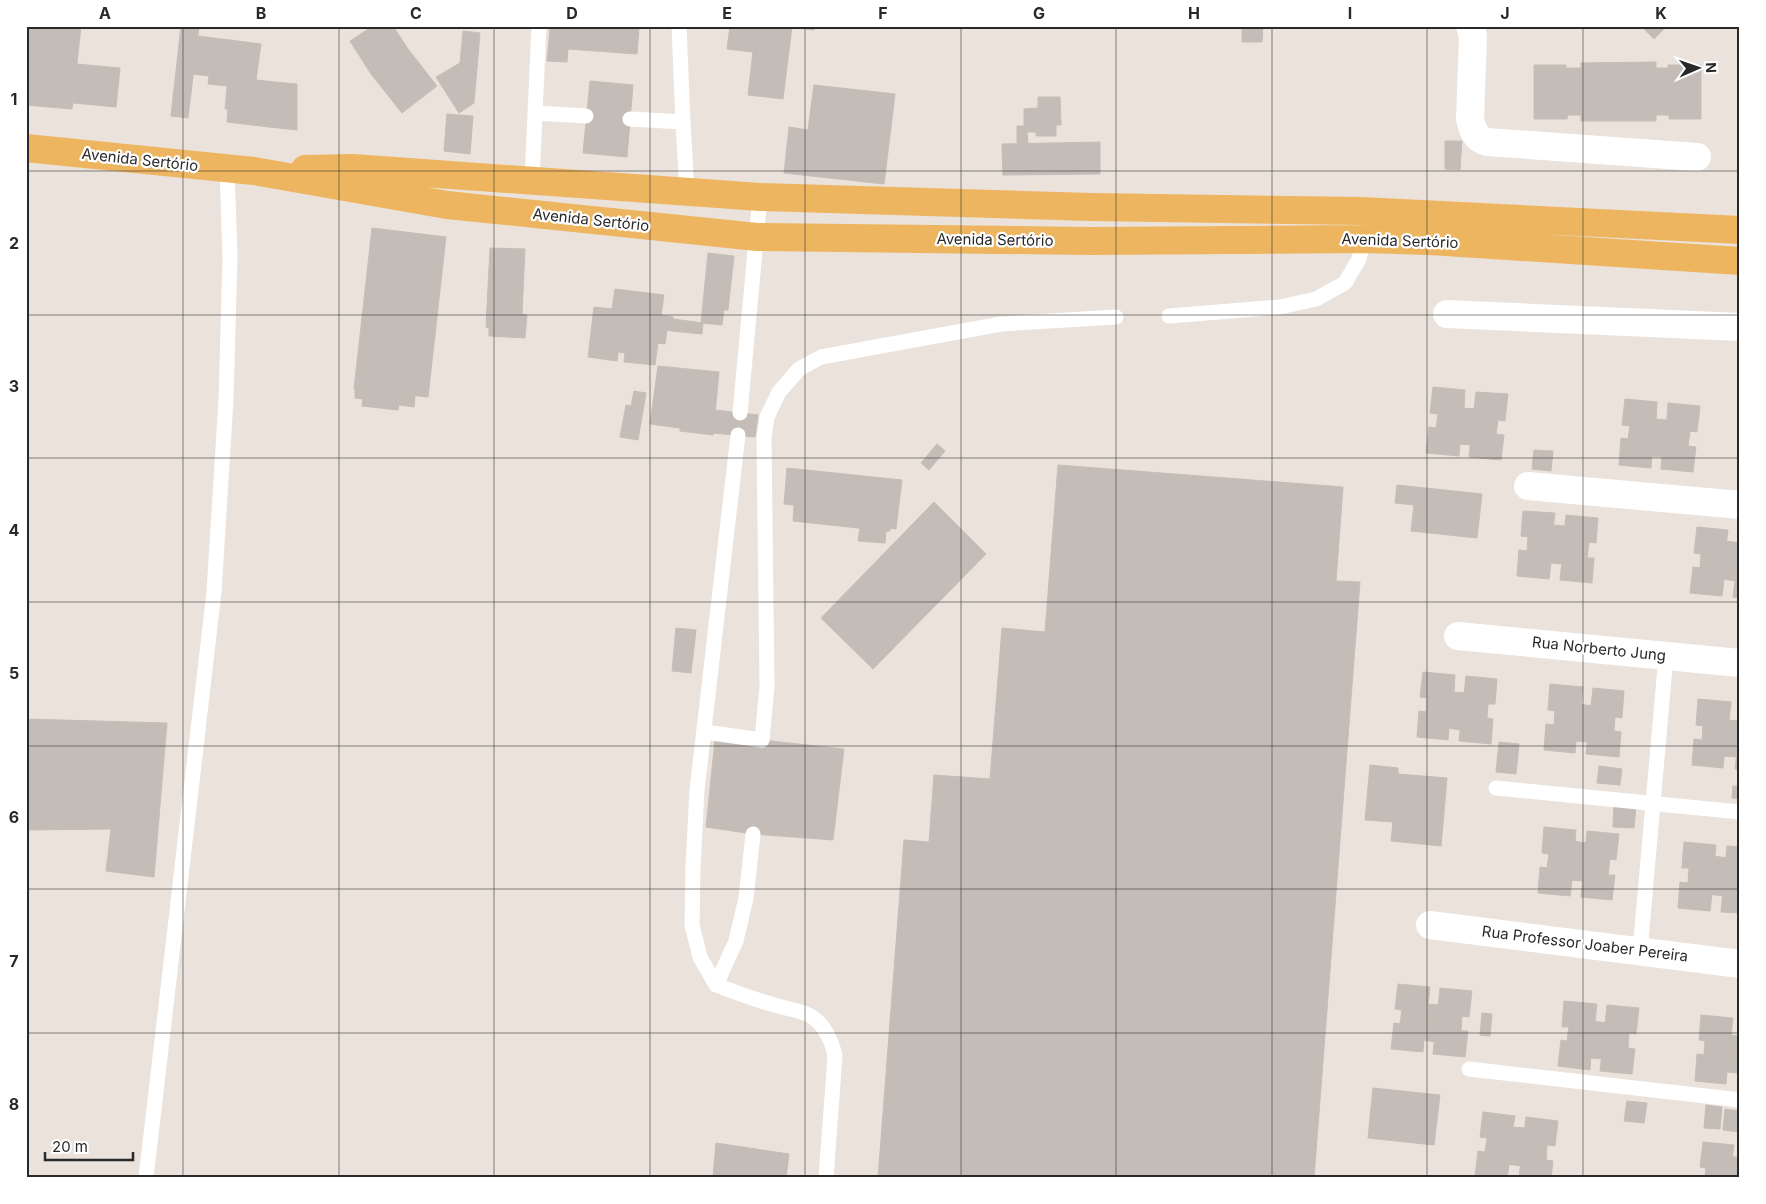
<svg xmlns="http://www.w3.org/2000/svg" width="1766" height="1204" viewBox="0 0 1766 1204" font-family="Inter,sans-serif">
<rect width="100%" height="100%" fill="#ebe2db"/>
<path fill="#c4bdb7" stroke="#c6beb5" d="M26 26H81L72 109 26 105Z
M181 26H199L188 118 171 116Z
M373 26H393L408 49 437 86 402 113 371 74 350 41Z
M553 26 639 28 637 54 568 49 567 62 547 61 550 29Z
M730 26H756L753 52 727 49Z
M756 26H792L783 99 748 95Z
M798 26H814V30L798 28Z
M1242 26H1263L1262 42H1242Z
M1641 26H1667L1654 39Z
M463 31 480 33 474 103 459 113 436 77 460 63Z
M198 36 261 44 256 80 228 77 227 86 208 84 209 76 193 74Z
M1656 62V68H1668V65H1701V119H1669V115H1656V121H1581V115H1568L1567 119H1534V65H1566V68H1581V63Z
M77 64 120 68 116 107 73 103Z
M228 77 275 82 269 127 227 122 228 109H225Z
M1634 78 1633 105H1601V79Z
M590 81 633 85 627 157 583 153Z
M275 82 297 84V130L269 127Z
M814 85 895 94 884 184 784 173 789 127 808 130Z
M1038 97H1060L1061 125H1056V136H1036V132H1027L1028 143 1017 144V126H1024V109L1038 108Z
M447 114 473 116 470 154 444 151Z
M1445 141H1462L1460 170 1445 169Z
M1100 142V174L1003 175 1002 144Z
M372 228 446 237 428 397 354 389Z
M490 248 525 249 522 314 527 315 525 338 489 336V328L486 327Z
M708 253 734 256 728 310H724L722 325 701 323Z
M615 289 664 295 661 315 673 317 672 331 667 330 665 344 658 343 655 365 624 362 625 353 618 352 617 361 588 357 594 307 612 309Z
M673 319 703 323 702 334 672 331Z
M658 366 719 372 713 435 680 431V428L650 424Z
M1433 387 1465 390 1464 408H1462L1459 456 1426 453 1429 427 1436 428 1438 414 1430 413Z
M355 389 415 396 414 407 399 405 398 410 362 406 363 399 355 398Z
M634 391 646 393 638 440 620 437 626 405 631 406Z
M1476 392 1508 394 1505 421 1498 420 1496 434 1504 435 1501 460 1469 457Z
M1625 399 1657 402 1656 420 1654 419 1651 468 1619 465 1621 438 1628 439 1630 426 1622 425Z
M1668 403 1700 406 1697 432 1690 431 1688 446 1696 447 1693 472 1661 469 1662 457H1664Z
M1462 408 1475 409 1472 445 1459 444Z
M715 410 758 415 755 437 713 433Z
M1654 419 1667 420 1664 457 1651 456Z
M937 444 945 451 929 470 921 463Z
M1534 450 1553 451 1551 471 1532 469Z
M1058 465 1343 487 1336 581 1360 582 1314 1178H878L904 840 929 842 934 775 990 779 1002 628 1045 632Z
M787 468 902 480 896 529 890 528V531H886L793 521 794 505 784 504Z
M1397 485 1482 494 1477 538 1411 531 1414 505 1395 503Z
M934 502 986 554 873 669 821 618Z
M1523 511 1555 513 1549 563H1551L1549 579 1517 576 1519 550 1527 551 1528 537 1521 536Z
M1566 515 1598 518 1596 543 1589 542 1587 558H1594L1592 583 1560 580 1566 526 1565 525Z
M1552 525 1566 526 1563 564 1549 563Z
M1697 527 1728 530 1722 579 1724 580 1722 596 1690 593 1693 567 1700 568 1701 554 1694 553Z
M860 528 886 531 885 543 858 541Z
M1739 531H1740V598L1733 597 1740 543H1738Z
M1726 541 1740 543 1736 581 1722 579Z
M676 628 696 630 691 673 672 671Z
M1423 672 1455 675 1454 692H1452L1448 740 1417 737 1419 711 1426 712 1427 698 1420 697Z
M1466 676 1497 679 1495 704H1488L1487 718 1493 719 1491 744 1459 741Z
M1550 684 1583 687 1581 705 1579 704 1575 753 1544 750 1546 724 1554 725 1555 711 1548 710Z
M1593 688 1624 691 1622 718 1615 717 1614 731 1621 732 1619 757 1586 754Z
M1452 692 1465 693 1461 730 1448 728Z
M1698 699 1731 702 1729 720H1728L1723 768 1692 765 1694 739 1702 740 1703 726 1696 725Z
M1579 704 1592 706 1589 742 1576 741Z
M26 719 167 723 154 877 106 871 111 829 26 830Z
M1728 720 1740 721 1737 757 1724 756Z
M1740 725V770L1735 769Z
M715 740H762L844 749 833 840 753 834 706 827Z
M1499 742 1519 744 1516 774 1496 772Z
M1370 765 1398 768V774L1447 778 1441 846 1391 841 1393 822 1365 820Z
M1599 766 1622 769 1620 785 1597 783Z
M1733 786H1740V799L1732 798Z
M1614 805 1636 806 1634 828 1613 827Z
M1544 827 1576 830 1575 841H1573L1569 880H1572L1570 896 1538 893 1540 867 1547 868 1549 854 1542 853Z
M1587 831 1619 834 1616 860 1610 859 1608 875H1615L1612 900 1581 897Z
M1573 841 1587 843 1583 881 1569 880Z
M1684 842 1716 845 1715 856H1713L1709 894H1712L1710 911 1678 908 1680 882 1688 883 1689 868H1682Z
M1727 846 1740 847V913L1721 912Z
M1713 856 1727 858 1724 896 1709 894Z
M1398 984 1430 987 1428 1004H1426L1423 1052 1391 1049 1394 1023 1400 1024 1402 1010 1395 1009Z
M1440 988 1472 991 1469 1017 1462 1016 1461 1031H1468L1465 1057 1433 1054Z
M1564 1001 1597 1004 1595 1021H1593L1590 1070 1558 1066 1561 1040 1567 1041 1569 1027H1562Z
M1426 1004 1439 1005 1436 1042 1423 1040Z
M1607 1005 1639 1008 1636 1034 1629 1033 1628 1048 1635 1049 1632 1074 1600 1071Z
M1482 1013 1492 1014 1490 1036 1480 1035Z
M1701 1015 1733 1018 1731 1036 1730 1035 1726 1084 1695 1081 1697 1054 1704 1055 1705 1041 1699 1040Z
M1593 1021 1607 1023 1603 1059 1590 1058Z
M1730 1035 1740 1036 1739 1073 1726 1072Z
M1740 1070V1085H1737Z
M1373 1088 1440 1095 1434 1145 1368 1138Z
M1627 1101 1647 1103 1644 1123 1624 1121Z
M1706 1105 1722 1107 1720 1129 1704 1128Z
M1725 1109 1740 1111V1132L1723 1130Z
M1483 1112 1515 1116 1513 1127H1511L1507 1164 1509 1165 1507 1178 1475 1177 1478 1151 1485 1152 1487 1138 1480 1137Z
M1526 1117 1558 1121 1555 1146 1547 1145 1546 1160 1553 1161 1551 1178H1519Z
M1511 1127 1526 1128 1521 1166 1507 1164Z
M1703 1142 1734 1145 1729 1178H1705L1706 1168 1700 1167Z
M716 1143 789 1154 786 1178H713Z
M1731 1156 1740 1158V1178H1729Z"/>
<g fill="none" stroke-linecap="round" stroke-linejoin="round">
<path stroke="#fff" stroke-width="15" d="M679 26 683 122
M535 113 586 116
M630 119 683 122 687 191
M532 180 539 26
M1169 316 1280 307 1316 299 1345 283 1359 259 1364 239V233
M740 413 760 197
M738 435 697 790 693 867 692 925 700 957 716 985C735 992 753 999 771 1004 783 1008 798 1010 809 1015 824 1023 832 1041 835 1056L826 1178
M705 732 762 740 767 686 764 438 767 417 779 392 799 369 821 357 1001 324 1116 317
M1496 788 1740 812
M1640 951 1666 656
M716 985 736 941 746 898 753 834
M1469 1069 1740 1100
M146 1178 214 592 226 400 230 257 227 168"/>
<path stroke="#fff" stroke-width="28" d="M1470 26 1473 36 1470 119C1473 131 1475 138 1487 142L1697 157
M1447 314 1740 327
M1528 486 1740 505
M1458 636 1740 663
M1430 925 1740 964"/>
<path stroke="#edb55f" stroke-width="28" d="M26 148 254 171 447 205 757 237 1091 241 1364 239 1430 241 1740 261
M305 169 353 168 760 197 1091 207 1362 211 1740 230"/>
</g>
<path fill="none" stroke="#292929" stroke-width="1" stroke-opacity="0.55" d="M183 26V1178M339 26V1178M494 26V1178M650 26V1178M805 26V1178M961 26V1178M1116 26V1178M1272 26V1178M1427 26V1178M1583 26V1178M26 171H1740M26 315H1740M26 458H1740M26 602H1740M26 746H1740M26 889H1740M26 1033H1740"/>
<g text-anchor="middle" stroke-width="4.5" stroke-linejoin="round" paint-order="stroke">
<g font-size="15" fill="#292929" stroke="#fff">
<text transform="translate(140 160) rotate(6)" y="5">Avenida Sertório</text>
<text transform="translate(591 220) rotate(6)" y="5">Avenida Sertório</text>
<text transform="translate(995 240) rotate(1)" y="5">Avenida Sertório</text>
<text transform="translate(1400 241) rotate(2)" y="5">Avenida Sertório</text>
<text transform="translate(1599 649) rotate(6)" y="5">Rua Norberto Jung</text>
<text transform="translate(1585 944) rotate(7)" y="5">Rua Professor Joaber Pereira</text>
</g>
</g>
<rect width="1766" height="1204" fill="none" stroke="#ffffff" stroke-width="55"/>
<g transform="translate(1698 68) rotate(88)" stroke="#ffffff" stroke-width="4" paint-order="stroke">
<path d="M0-4L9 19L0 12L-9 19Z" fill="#292929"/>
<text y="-8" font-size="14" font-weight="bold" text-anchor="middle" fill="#292929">N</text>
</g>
<path d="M45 1152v8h88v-8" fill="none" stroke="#292929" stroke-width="2.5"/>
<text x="52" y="1152" font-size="15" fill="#292929" stroke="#ffffff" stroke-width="4" paint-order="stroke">20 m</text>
<rect x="28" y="28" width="1710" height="1148" fill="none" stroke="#292929" stroke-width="2"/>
<g font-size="16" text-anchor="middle" font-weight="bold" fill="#292929">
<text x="105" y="19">A</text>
<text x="261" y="19">B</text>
<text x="416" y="19">C</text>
<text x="572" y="19">D</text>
<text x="727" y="19">E</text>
<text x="883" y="19">F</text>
<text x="1039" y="19">G</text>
<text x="1194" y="19">H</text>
<text x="1350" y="19">I</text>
<text x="1505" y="19">J</text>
<text x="1661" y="19">K</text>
<text x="14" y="105">1</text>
<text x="14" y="249">2</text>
<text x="14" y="392">3</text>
<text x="14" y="536">4</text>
<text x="14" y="679">5</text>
<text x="14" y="823">6</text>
<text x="14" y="967">7</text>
<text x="14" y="1110">8</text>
</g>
</svg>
